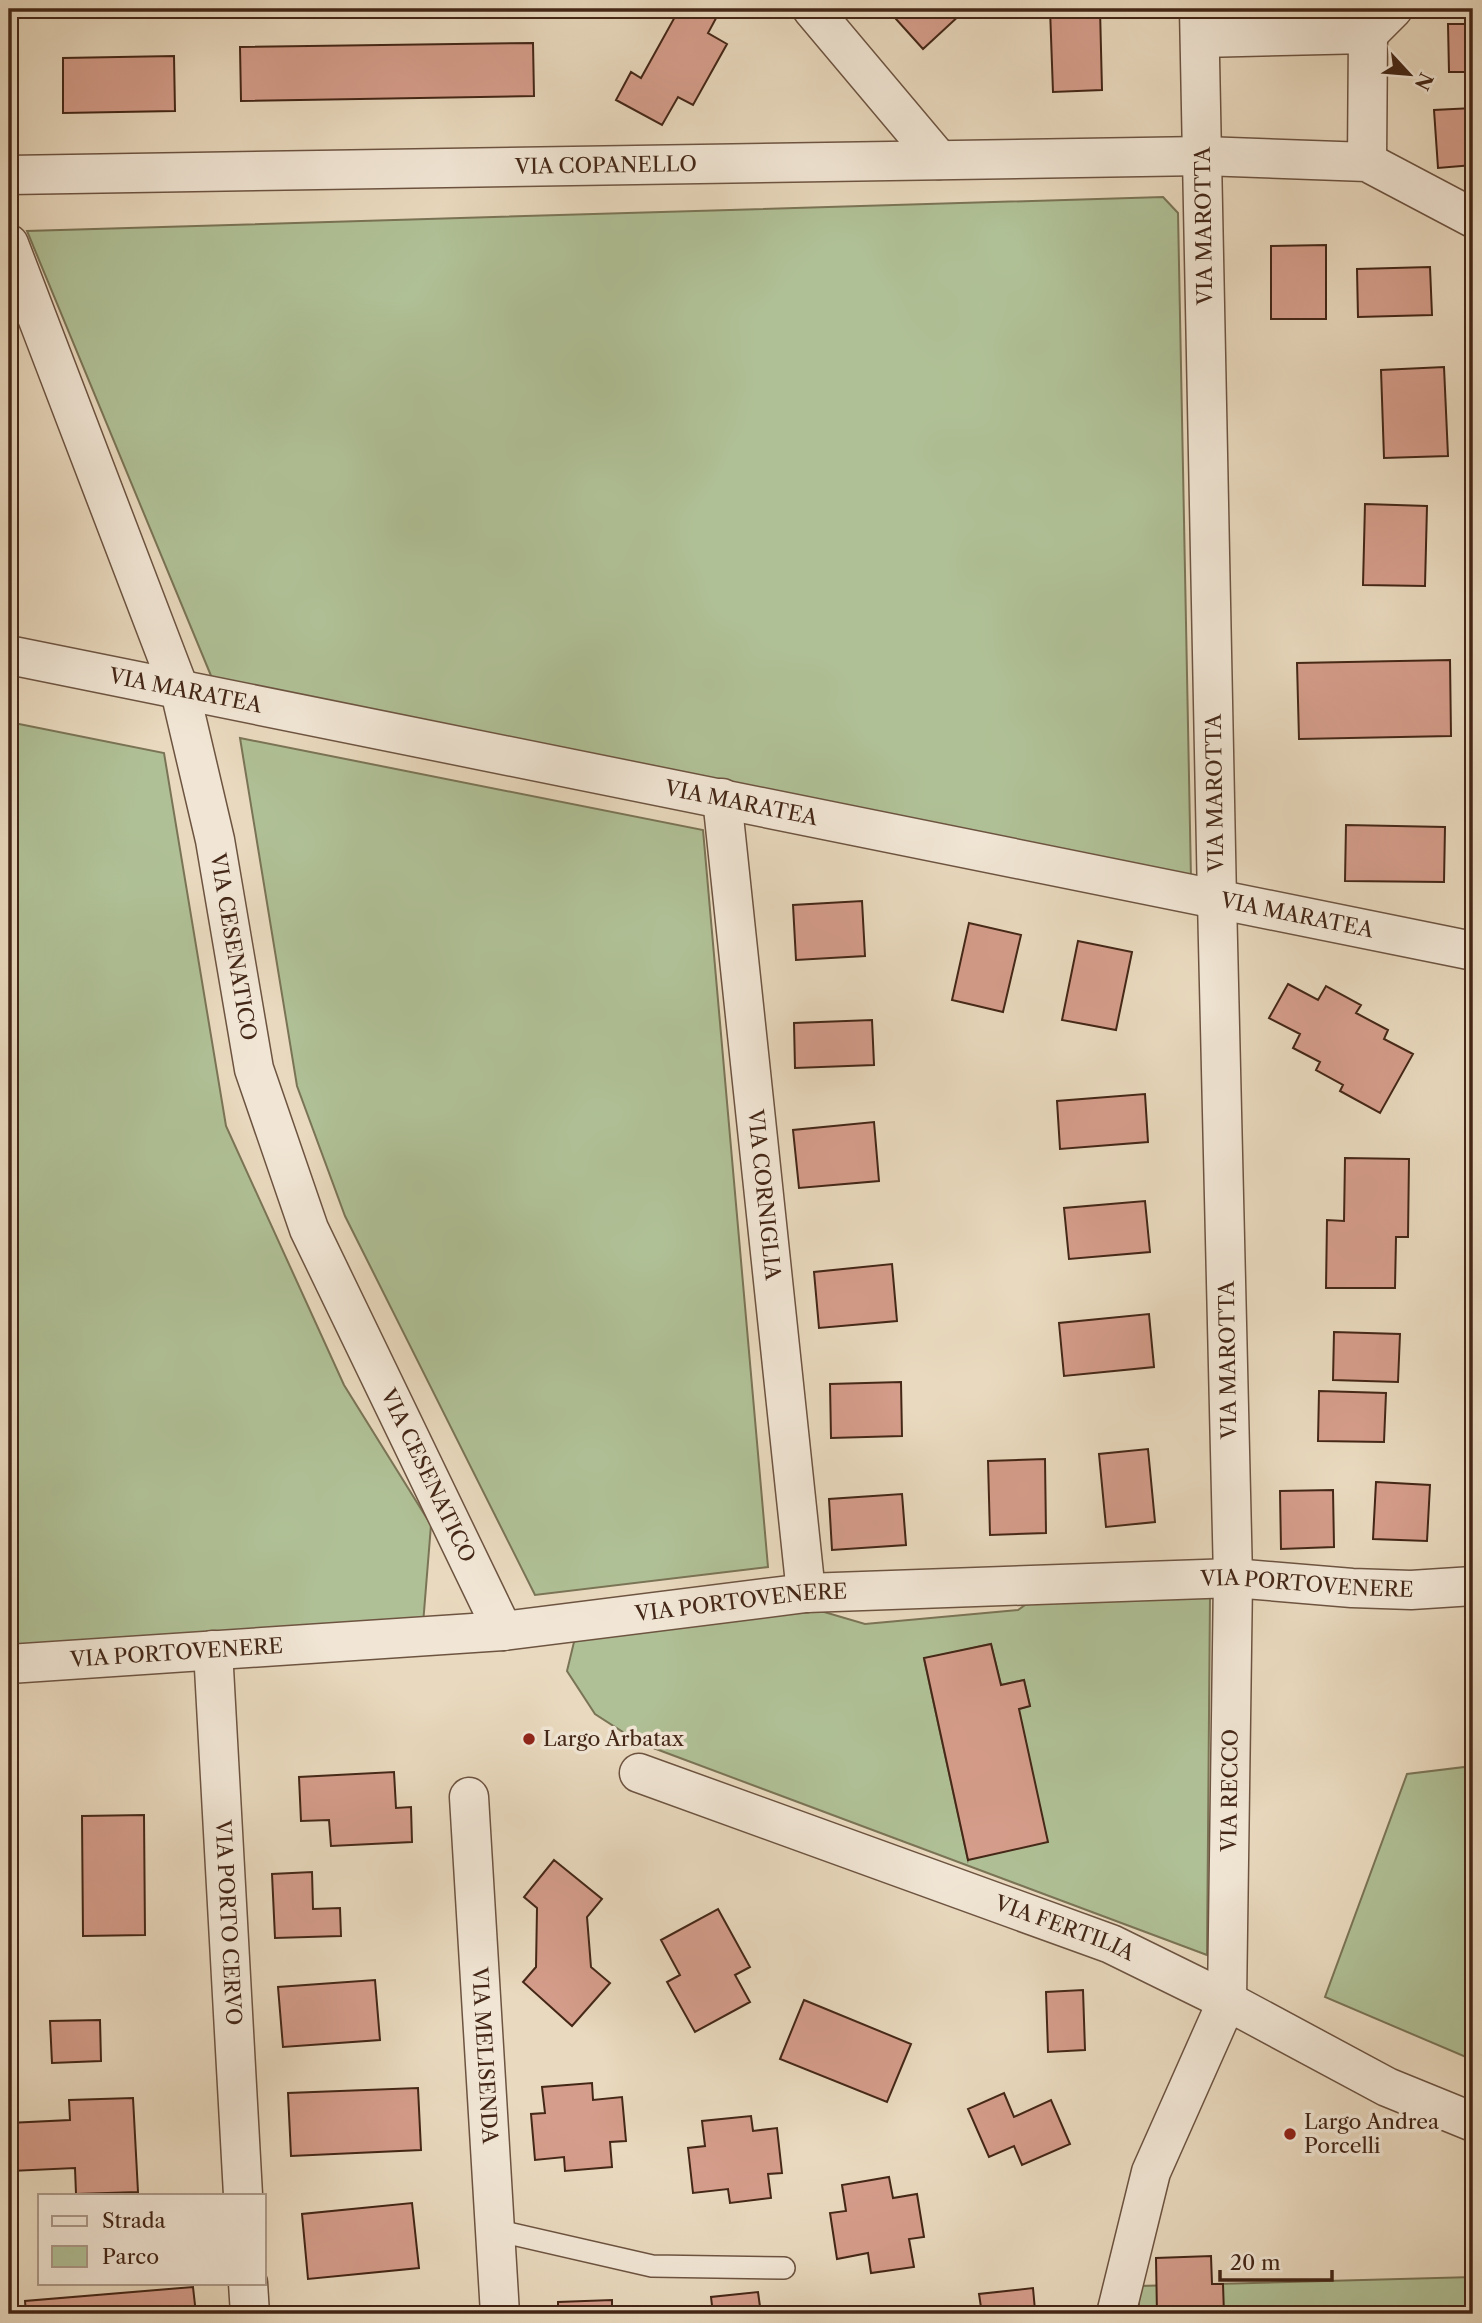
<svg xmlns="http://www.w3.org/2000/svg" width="1482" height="2323" viewBox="0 0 1482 2323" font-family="'Libre Caslon Text',serif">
<rect width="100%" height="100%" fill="#e9d9be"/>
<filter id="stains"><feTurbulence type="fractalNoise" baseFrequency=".00286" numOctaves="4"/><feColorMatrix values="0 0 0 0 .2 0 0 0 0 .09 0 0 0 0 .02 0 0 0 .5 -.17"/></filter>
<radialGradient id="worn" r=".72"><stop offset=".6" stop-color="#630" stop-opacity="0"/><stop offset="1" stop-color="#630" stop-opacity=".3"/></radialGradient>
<path fill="#b0c096" stroke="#7a7456" stroke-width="2" fill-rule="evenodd" d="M1163 197 1178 213 1191 879 219 695 27 231Z
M9 722 164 753 226 1126 344 1385 431 1525 423 1624 9 1649Z
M240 738 703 830 768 1567 535 1595 345 1216 297 1086Z
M1039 1595 1210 1596 1207 1955 640 1743 595 1714 567 1671 574 1642 589 1630 814 1609 865 1624 1018 1610ZM991 1644 1001 1685 1024 1680 1030 1706 1019 1709 968 1860 924 1659Z
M1473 1766V2060L1325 1997 1407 1774Z
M1473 2277V2314H1139V2286Z"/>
<path fill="#d59d8b" stroke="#442717" stroke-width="2" d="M665 9H721L708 33 727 44 693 105 678 97 662 125 616 100 631 72 641 78 676 15Z
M887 9H958L962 13 923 49Z
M1050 9H1100L1102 90 1053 92Z
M1448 24H1473V72H1449Z
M533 43 534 96 241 101 240 47Z
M174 56 175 111 63 113V58Z
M1473 108V165L1438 168 1434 110Z
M1326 245V319H1271V246Z
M1430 267 1432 315 1358 317 1357 269Z
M1444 367 1448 456 1384 458 1381 370Z
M1365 504 1427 506 1425 586 1363 585Z
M1450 660 1451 736 1299 739 1297 663Z
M1346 825 1445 827 1444 882 1345 881Z
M862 901 865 956 796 960 793 905Z
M969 923 1021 935 1003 1012 952 1000Z
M1078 941 1132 952 1116 1030 1062 1020Z
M1288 984 1318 1000 1326 986 1361 1005 1356 1013 1388 1030 1384 1039 1413 1054 1380 1113 1340 1091 1343 1085 1316 1070 1320 1062 1293 1048 1300 1034 1269 1018Z
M872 1020 874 1065 795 1068 794 1023Z
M1145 1094 1148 1142 1060 1149 1057 1101Z
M874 1122 879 1181 799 1188 793 1130Z
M1345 1158 1409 1159 1408 1237H1396L1395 1288H1326L1327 1220 1344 1221Z
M1145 1201 1150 1252 1069 1259 1064 1208Z
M1473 1205V1245H1469L1468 1206Z
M892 1264 897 1321 819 1328 814 1272Z
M1149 1314 1154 1367 1064 1376 1059 1323Z
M1334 1332 1400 1334 1398 1382 1333 1380Z
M901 1382 902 1436 831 1438 830 1384Z
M1319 1391 1386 1393 1384 1442 1318 1441Z
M1148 1449 1155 1522 1106 1527 1099 1454Z
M1045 1459 1046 1533 990 1535 988 1461Z
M1376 1482 1430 1485 1427 1541 1373 1539Z
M1333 1490 1334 1547 1281 1549 1280 1491Z
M902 1494 906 1545 832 1550 829 1499Z
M991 1644 1001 1685 1024 1680 1030 1706 1019 1709 1048 1842 968 1860 924 1658Z
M394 1772 396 1808 411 1807 412 1842 331 1846 329 1820 301 1821 299 1777Z
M144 1815 145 1935 83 1936 82 1816Z
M554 1860 602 1899 587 1917 591 1967 610 1983 572 2026 523 1982 536 1967 537 1908 524 1897Z
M312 1872 313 1909 340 1908 341 1936 275 1938 272 1874Z
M718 1909 750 1967 735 1975 750 2002 695 2032 667 1982 680 1975 661 1940Z
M375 1980 380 2040 283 2047 278 1987Z
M1083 1990 1085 2050 1048 2052 1046 1992Z
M804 2000 911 2044 887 2102 780 2059Z
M100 2020 101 2061 52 2063 50 2021Z
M592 2083 593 2100 622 2097 626 2141 610 2142 612 2167 565 2171 564 2157 535 2160 531 2114 545 2113 542 2087Z
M418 2088 421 2150 291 2156 288 2093Z
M1004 2093 1014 2117 1051 2100 1070 2144 1022 2165 1014 2146 989 2157 968 2109Z
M133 2098 138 2192 76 2194 75 2168 11 2171 9 2123 70 2120 69 2100Z
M751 2116 753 2131 777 2128 782 2173 768 2174 771 2198 730 2203 728 2189 693 2193 688 2148 705 2146 702 2121Z
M889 2177 893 2198 917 2194 924 2237 909 2239 914 2267 871 2273 868 2253 837 2259 830 2213 846 2211 842 2185Z
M412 2203 419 2268 308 2279 302 2214Z
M1211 2256 1212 2284H1223L1224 2314H1157L1156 2258Z
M193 2287 196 2314H26L25 2301Z
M1033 2288 1035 2310 1062 2308 1063 2314H982L979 2294Z
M758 2292 761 2314 789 2310 790 2314H713L711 2297Z
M612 2300V2312L632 2311V2314H558V2302Z"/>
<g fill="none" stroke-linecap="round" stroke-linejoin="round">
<g stroke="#6d5441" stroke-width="24">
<path id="service" d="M495 2230 652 2266 784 2268"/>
</g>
<g stroke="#6d5441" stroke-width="41">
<g id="minor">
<path d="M812 9 939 160"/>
<path d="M1368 34 1393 9"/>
<path d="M1201 38 1368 34 1367 162"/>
<path id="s1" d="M9 175 1203 156 1367 162 1473 218"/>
<path id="s2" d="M9 244 180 691 215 840 254 1069 309 1229 503 1631"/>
<path id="s3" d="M9 655 1473 951"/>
<path id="s4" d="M722 798 806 1593"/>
<path id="s5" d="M213 1650 243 2195"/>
<path id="s6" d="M9 1664 503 1631 806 1593 1233 1578 1352 1588 1411 1590 1473 1586"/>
<path id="s7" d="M639 1773 1111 1944 1227 2001 1387 2087 1473 2122"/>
<path id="s8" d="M469 1797 500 2314"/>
<path d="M248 2283 250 2314"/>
<path id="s9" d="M1116 2314 1151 2172 1227 2001 1233 1578 1217 900 1199 9"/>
</g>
</g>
<use href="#service" stroke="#f1e6d5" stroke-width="21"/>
<use href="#minor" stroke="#f1e6d5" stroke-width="38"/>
</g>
<g fill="#8f2418" stroke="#f1e6d5" stroke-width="2.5">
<circle cx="529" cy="1739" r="7"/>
<circle cx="1290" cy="2134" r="7"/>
</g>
<g text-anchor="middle" stroke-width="7" stroke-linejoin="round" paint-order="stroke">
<g font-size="21" fill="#442717" stroke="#f1e6d5">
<text dy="7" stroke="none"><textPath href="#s1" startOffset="597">VIA COPANELLO</textPath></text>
<text transform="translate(1204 226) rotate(-91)" y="7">VIA MAROTTA</text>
<text dy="7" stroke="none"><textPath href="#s3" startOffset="180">VIA MARATEA</textPath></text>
<text transform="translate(1215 793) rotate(-91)" y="7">VIA MAROTTA</text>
<text dy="7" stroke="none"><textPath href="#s3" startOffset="747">VIA MARATEA</textPath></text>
<text dy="7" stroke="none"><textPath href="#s3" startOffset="1314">VIA MARATEA</textPath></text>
<text dy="7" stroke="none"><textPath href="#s2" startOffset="740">VIA CESENATICO</textPath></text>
<text dy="7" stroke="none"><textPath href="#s4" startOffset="399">VIA CORNIGLIA</textPath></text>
<text transform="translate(1228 1360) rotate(-91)" y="7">VIA MAROTTA</text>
<text dy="7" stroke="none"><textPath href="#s2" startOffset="1307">VIA CESENATICO</textPath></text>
<text dy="7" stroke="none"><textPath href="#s6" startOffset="1302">VIA PORTOVENERE</textPath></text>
<text dy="7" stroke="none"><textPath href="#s6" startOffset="735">VIA PORTOVENERE</textPath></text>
<text dy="7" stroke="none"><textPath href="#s6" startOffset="168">VIA PORTOVENERE</textPath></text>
<text dy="7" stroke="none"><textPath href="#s9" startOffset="544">VIA RECCO</textPath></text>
<text dy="7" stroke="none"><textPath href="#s5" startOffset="273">VIA PORTO CERVO</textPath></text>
<text dy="7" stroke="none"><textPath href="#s7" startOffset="453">VIA FERTILIA</textPath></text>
<text dy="7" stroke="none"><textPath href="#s8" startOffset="259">VIA MELISENDA</textPath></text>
</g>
<g font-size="21" fill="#442717" stroke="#f1e6d5" text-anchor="start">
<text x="543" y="1746">Largo Arbatax</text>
<text x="1304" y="2129">Largo Andrea<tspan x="1304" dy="24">Porcelli</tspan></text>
</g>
</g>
<rect width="1482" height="2323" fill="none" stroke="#e9d9be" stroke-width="35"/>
<rect x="10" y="10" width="1461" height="2302" fill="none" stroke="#442717" stroke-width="3.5"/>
<rect x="18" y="18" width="1447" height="2288" fill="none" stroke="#442717" stroke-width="2"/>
<rect x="38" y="2194" width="228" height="91" fill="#f1e6d5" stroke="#ac9a89" stroke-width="2"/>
<rect x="52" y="2216" width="35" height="10" fill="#f1e6d5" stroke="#ac9a89" stroke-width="2"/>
<text x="102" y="2228" font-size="21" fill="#442717">Strada</text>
<rect x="52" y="2246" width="35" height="21" fill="#b0c096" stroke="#ac9a89" stroke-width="2"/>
<text x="102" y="2264" font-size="21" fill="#442717">Parco</text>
<g transform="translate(1409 74) rotate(116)" stroke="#f1e6d5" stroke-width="5" paint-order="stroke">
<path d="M0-5L12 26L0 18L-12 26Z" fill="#442717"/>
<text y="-10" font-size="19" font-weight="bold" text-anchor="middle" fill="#442717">N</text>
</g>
<path d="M1220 2270v10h112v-10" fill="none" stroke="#442717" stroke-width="3.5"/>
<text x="1230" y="2270" font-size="21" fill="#442717" stroke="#f1e6d5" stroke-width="5" paint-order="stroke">20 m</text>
<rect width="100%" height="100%" filter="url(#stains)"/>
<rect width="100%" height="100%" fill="url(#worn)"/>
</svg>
